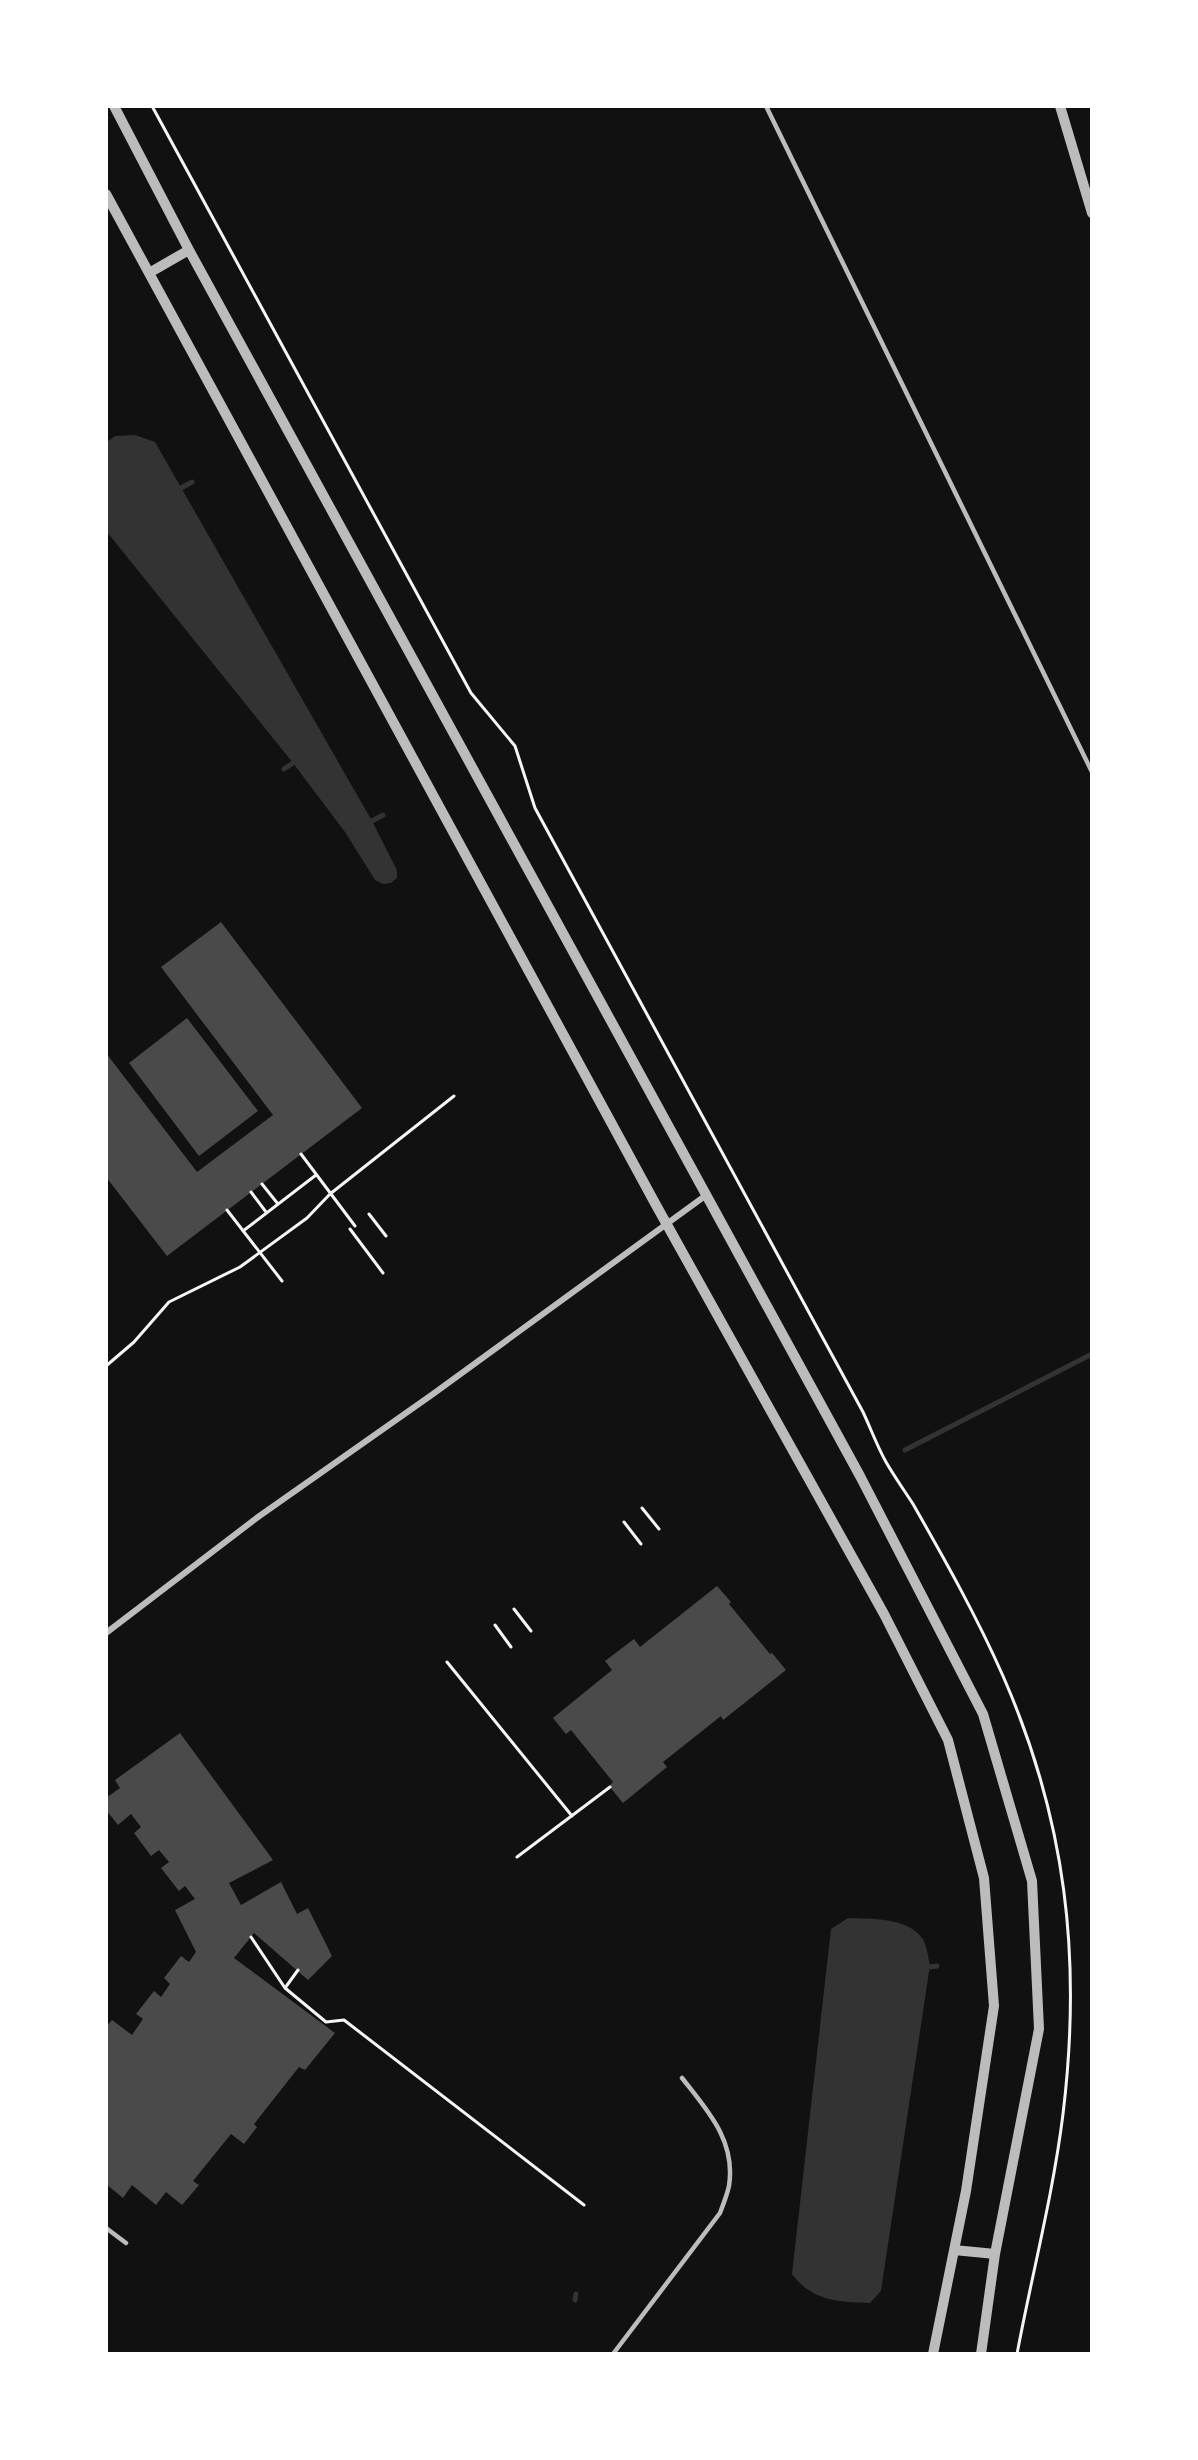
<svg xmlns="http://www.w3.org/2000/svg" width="1198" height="2460" viewBox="0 0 1198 2460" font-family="Barlow,sans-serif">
<rect width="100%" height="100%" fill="#111"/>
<path fill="#333" d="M135 435 155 442 372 821 397 870V878L391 883 383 884 375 880 345 832 293 763 107 532V442L115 436Z
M848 1918C871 1919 907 1917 922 1938 927 1945 928 1957 930 1965L881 2291 870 2303C838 2302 812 2301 792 2274L831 1929Z"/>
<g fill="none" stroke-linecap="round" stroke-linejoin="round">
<path stroke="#333" stroke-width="5" d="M181 488 192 482
M284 769 293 763
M372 821 383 815
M905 1450 1092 1354
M930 1967 937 1966
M575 2300 576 2294"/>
</g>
<path fill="#4a4a4a" d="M221 922 362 1108 167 1256 106 1177V1053L197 1172 273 1115 161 967Z
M187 1018 258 1111 199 1156 129 1063Z
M717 1586 731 1602 729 1604 770 1654 772 1653 786 1670 723 1720 721 1716 663 1762 667 1767 623 1803 609 1786 613 1782 571 1730 566 1734 553 1718 612 1670 605 1661 634 1639 640 1647Z
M180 1733 273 1860 229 1883 241 1905 281 1882 297 1914 308 1908 332 1956 308 1980 254 1933 234 1958 335 2033 305 2070 299 2067 254 2124 257 2127 244 2144 231 2134 193 2181 199 2185 182 2205 166 2192 156 2205 132 2185 123 2198 106 2184V2027L112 2020 132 2035 143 2019 136 2014 154 1991 161 1997 170 1984 164 1978 181 1956 189 1962 196 1952 175 1910 195 1899 185 1886 179 1891 161 1868 169 1862 159 1850 151 1856 134 1833 141 1827 131 1814 118 1825 106 1810V1798L120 1788 115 1780Z"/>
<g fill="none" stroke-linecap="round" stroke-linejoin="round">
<path stroke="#f5f5f5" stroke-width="3" d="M152 106 471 693 515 746 535 808 863 1412C871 1429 877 1446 886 1462 894 1476 904 1490 913 1504 945 1560 977 1617 1003 1676 1066 1820 1082 1958 1063 2114 1053 2195 1032 2274 1017 2354
M301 1154 355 1226
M262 1184 278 1204
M251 1192 266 1212
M227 1210 282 1281
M369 1214 386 1236
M350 1229 383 1273
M243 1231 316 1175
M106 1366 134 1342 169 1302 240 1267 307 1218 330 1194 454 1096
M642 1508 659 1529
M624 1522 641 1544
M514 1609 531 1631
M495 1625 511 1647
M447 1662 572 1816
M517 1857 610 1787
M251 1937 285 1988 326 2022 344 2020 584 2205
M285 1988 298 1970"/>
<path stroke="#bcbcbc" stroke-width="4.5" d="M766 106 1092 772
M106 2228 126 2243
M613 2354 720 2213C723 2205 727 2195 729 2186 736 2141 708 2111 682 2078"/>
<path stroke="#bcbcbc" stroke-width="6" d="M106 1633 258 1517 433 1394 705 1196"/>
<path stroke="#bcbcbc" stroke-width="10" d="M114 106 189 250 860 1476 983 1714 1032 1881 1039 2029 995 2254 981 2354
M1060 106 1092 213
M106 194 656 1205 884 1614 948 1740 984 1878 994 2006 966 2191 933 2354
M149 273 189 250
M954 2250 995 2254"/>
</g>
<rect width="1198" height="2460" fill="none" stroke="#ffffff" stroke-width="216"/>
</svg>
